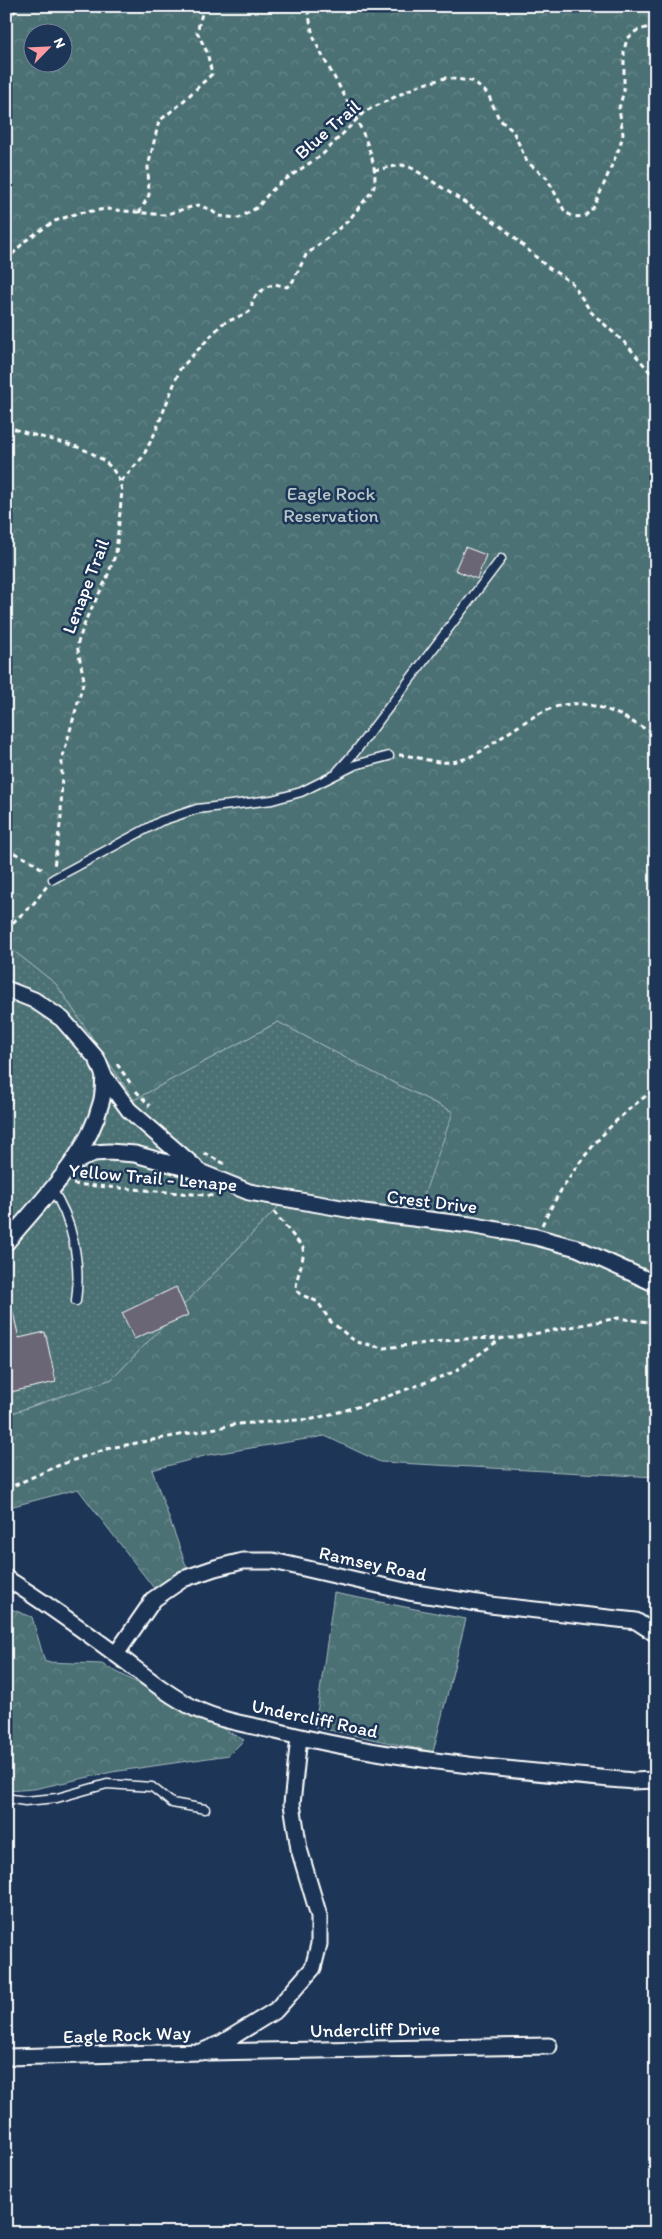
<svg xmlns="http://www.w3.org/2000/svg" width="662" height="2239" viewBox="0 0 662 2239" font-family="Itim,sans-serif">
<defs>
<pattern id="forest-crowns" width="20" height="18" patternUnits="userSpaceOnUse" patternTransform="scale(1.25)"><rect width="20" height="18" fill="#4b7174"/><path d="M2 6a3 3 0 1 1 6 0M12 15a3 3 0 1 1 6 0" fill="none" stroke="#668689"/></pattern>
<pattern id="park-dots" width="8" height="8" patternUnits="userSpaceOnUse" patternTransform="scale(1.25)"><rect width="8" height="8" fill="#4b7174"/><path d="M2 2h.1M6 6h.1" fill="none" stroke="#668689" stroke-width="1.8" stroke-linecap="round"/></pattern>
</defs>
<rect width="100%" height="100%" fill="#1d3557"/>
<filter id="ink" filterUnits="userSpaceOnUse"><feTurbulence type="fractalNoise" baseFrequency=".02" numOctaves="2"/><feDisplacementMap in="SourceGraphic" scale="10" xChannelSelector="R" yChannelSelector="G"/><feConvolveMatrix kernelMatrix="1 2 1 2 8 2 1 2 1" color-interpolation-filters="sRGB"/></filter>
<g filter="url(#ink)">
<path fill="url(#forest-crowns)" stroke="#a5b8ba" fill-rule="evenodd" d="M6 6H656V1477L380 1462 325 1436 208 1455 152 1470 188 1571 156 1591 78 1489 6 1508V1415L112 1379 281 1204 453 1112 376 1074 278 1022 134 1100 56 984 6 945ZM32 32H62V62H32Z
M334 1593 466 1619 433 1752 315 1727Z
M6 1607 32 1617 45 1662 102 1664 244 1740 229 1755 112 1772 34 1789 6 1791Z"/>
<path fill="url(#park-dots)" stroke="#a5b8ba" d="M6 945 56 984 134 1100 278 1022 376 1074 453 1112 416 1218 281 1204 112 1379 6 1415Z"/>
<path fill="#6a6676" stroke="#fff" d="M465 547 486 555 477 579 455 570Z
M176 1287 188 1315 134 1339 122 1313Z
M11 1304 19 1338 45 1332 56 1382 6 1393V1305Z"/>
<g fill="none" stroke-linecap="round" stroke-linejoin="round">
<g stroke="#fff" stroke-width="11">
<path id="service" d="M338 771 355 752 501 559
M53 879 161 821 197 809 272 800 301 792 355 765 389 756
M51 1188C73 1219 81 1264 76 1301
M6 1798 25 1801 57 1798 107 1784 152 1787 172 1803 205 1809"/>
</g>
<g stroke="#fff" stroke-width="19">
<path id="minor" d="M6 989 34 1000 62 1019 97 1059 104 1076 129 1110 195 1167
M73 1163 94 1153 109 1152 135 1154 200 1172 249 1192 364 1212 470 1225 536 1237 577 1248 656 1284
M6 1243C41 1200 87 1158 101 1103 104 1094 103 1084 104 1076
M6 1578C46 1603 83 1630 121 1658 145 1676 169 1696 196 1709 221 1721 250 1725 276 1731 393 1761 513 1770 632 1781L656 1780
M116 1654 154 1599 183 1579 215 1568 243 1561H273L409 1592 490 1605 636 1621 656 1634
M208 2052 549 2046
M6 2057 201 2052 222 2043 276 2010 313 1968 319 1944V1916L299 1849 292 1804 299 1737"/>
</g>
<path stroke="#fff" stroke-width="3" stroke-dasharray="5 4" stroke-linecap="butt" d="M79 6 103 12 114 6
M6 21 19 6
M374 170 402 165 412 168 501 226 546 266 572 283 591 312 627 345 656 379
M139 213 149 195 148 167 159 121 178 106 212 74 207 52 197 32 204 6
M6 261 25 241 35 234 55 221 78 213 106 209 164 215 198 205 211 210 218 216 239 218 258 207 269 193 279 184 323 154 364 112 417 86 445 78 472 81 488 94 499 119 513 131 527 162 547 178 565 212 574 217 585 216 593 208 598 198 620 146 623 134 619 108 624 91V50L627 39 636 31 656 25
M6 425C42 444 113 440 122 491L116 553 106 580 87 617 77 645 84 680 62 760 61 818 54 867
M121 481 142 458 155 433 180 369 222 324 249 312 252 307V302L256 295 267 287 275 284 287 287 293 281 306 255 348 221 373 190C386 156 331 76 316 43 311 32 310 18 307 6
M399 755C416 755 433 764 451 762 473 759 488 747 505 735 548 706 570 692 622 716 633 722 644 729 656 733
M6 849 31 861 45 871
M6 929 34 903 47 886
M117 1064 131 1084
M136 1091 150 1106
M204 1153 227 1165
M73 1184 216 1196
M274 1212 303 1248C305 1260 296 1275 296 1290L300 1294 318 1302 330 1321 356 1342 384 1348 461 1339 512 1338 618 1318 656 1323
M542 1225C568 1172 606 1122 656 1089
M6 1489 62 1464 110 1448 238 1424 313 1419 364 1405 454 1372 502 1338"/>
<use href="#service" stroke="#1d3557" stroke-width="8"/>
<use href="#minor" stroke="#1d3557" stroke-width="15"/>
</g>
</g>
<g text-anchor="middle" stroke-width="5" stroke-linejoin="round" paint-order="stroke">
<g font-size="19" fill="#fff" stroke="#1d3557">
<text transform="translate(327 129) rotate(-41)" y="7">Blue Trail</text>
<text transform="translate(85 586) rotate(-69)" y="7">Lenape Trail</text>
<text transform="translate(153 1177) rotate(5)" y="7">Yellow Trail - Lenape</text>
<text transform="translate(432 1201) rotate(7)" y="7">Crest Drive</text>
<text transform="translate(373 1563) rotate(12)" y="7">Ramsey Road</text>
<text transform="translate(315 1718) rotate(12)" y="7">Undercliff Road</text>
<text transform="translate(375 2029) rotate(-1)" y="7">Undercliff Drive</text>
<text transform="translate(127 2034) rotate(-2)" y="7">Eagle Rock Way</text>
</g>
<g font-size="19" fill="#b7c6c7" stroke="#1d3557">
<text x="331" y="500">Eagle Rock<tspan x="331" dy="22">Reservation</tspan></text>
</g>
</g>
<rect width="662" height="2239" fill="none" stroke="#1d3557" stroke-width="25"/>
<rect x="12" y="12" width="637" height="2214" fill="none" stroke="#fff" stroke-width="2" filter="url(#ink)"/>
<g transform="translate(48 48) rotate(66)"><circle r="24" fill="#1d3557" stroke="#77869a"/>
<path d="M0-4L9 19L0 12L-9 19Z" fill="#ff9aa2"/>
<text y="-8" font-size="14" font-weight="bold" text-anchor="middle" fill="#ffffff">N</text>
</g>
</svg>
